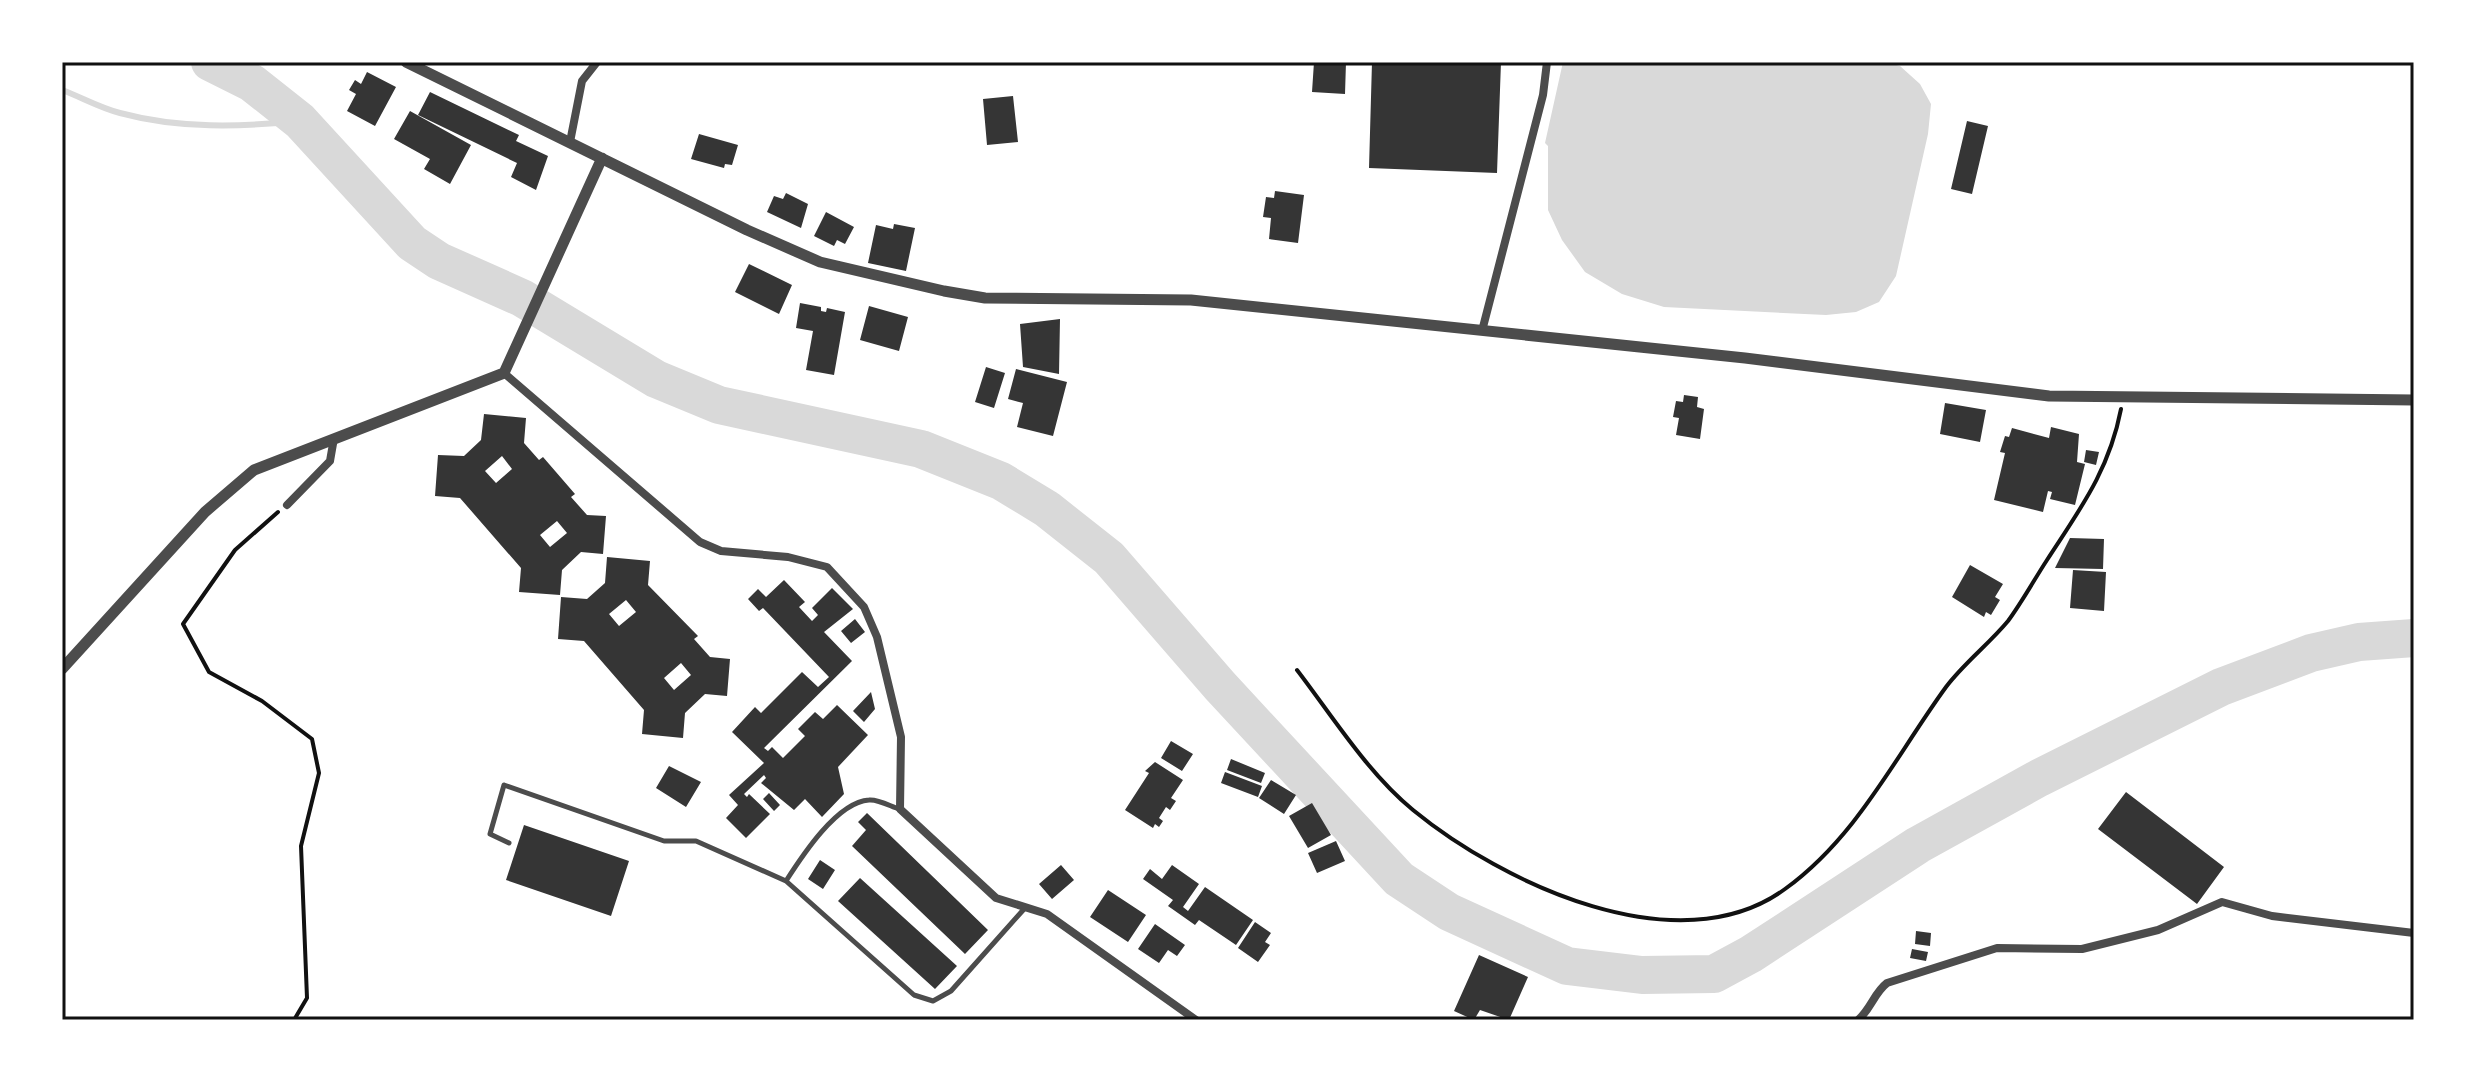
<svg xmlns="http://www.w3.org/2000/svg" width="2476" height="1082" viewBox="0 0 2476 1082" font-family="'Space Grotesk',sans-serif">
<rect width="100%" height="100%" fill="#fff"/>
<path fill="#d9d9d9" d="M1563 62H1885L1900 66 1920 84 1931 104 1928 134 1896 276 1879 302 1856 312 1826 315 1664 307 1622 294 1585 272 1562 240 1548 210V146L1545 143Z"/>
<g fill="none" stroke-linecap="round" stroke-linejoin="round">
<path stroke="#d9d9d9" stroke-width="6" d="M62 90C81 97 100 108 120 113 179 129 241 127 300 121"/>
<path stroke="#d9d9d9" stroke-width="38" d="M210 62 252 83 300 121 412 243 439 261 522 298 656 379 719 405 921 449 1001 481 1047 509 1109 558 1220 686 1399 879 1449 912 1567 966 1642 975 1714 974 1751 954 1918 845 2039 778 2221 687 2311 653 2359 642 2414 638"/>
</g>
<path fill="#353535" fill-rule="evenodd" d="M1314 62H1346L1345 94 1312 92Z
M1372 62H1501L1497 173 1369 168Z
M367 72 396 87 375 126 347 111 356 94 349 90 355 80 361 84Z
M430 92 519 135 516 141 548 156 536 190 511 177 517 163 418 115Z
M1013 96 1018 142 987 145 983 99Z
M410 111 471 145 450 184 424 169 430 159 394 139Z
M1967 121 1988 126 1972 194 1951 189Z
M699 134 738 145 732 165 725 164 724 168 691 159Z
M1275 191 1304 195 1298 243 1269 239 1271 218 1263 217 1266 197 1274 198Z
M786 193 808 204 801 228 767 212 774 196 783 199Z
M826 212 854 227 845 244 837 240 834 246 814 236Z
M894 224 915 228 906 271 868 263 876 225 893 229Z
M749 264 792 285 779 314 735 292Z
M800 303 821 307V311L826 312 827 308 845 312 834 375 806 370 813 331 796 328Z
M869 306 908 317 899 351 860 340Z
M1060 319 1059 374 1023 367 1020 324Z
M986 367 1005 373 994 408 975 402Z
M1016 369 1067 382 1053 436 1017 427 1023 403 1008 399Z
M1684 395 1698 397 1697 407 1704 409 1700 439 1676 435 1679 418 1673 417 1676 401 1683 402Z
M1945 403 1986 410 1980 442 1940 434Z
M484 414 526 418 524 443 539 460 543 457 575 494 571 497 587 515 606 516 603 554 581 552 562 570 560 595 519 592 521 568 460 498 435 496 438 455 464 456 481 440ZM502 456 512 469 496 483 485 471ZM557 521 567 533 550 547 540 535Z
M2051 427 2079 434 2077 462 2085 464 2075 505 2050 499 2052 492 2048 491 2043 512 1994 500 2005 453 2000 452 2005 436 2009 437 2012 428 2049 438Z
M2086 450 2099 452 2096 465 2084 462Z
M2070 538 2104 539 2103 569 2055 568Z
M607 557 650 561 648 585 698 636 694 639 710 657 730 659 727 696 705 694 685 713 683 738 642 734 644 710 584 641 558 639 561 597 587 599 605 583ZM626 600 636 612 619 626 609 614ZM681 663 691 675 674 690 664 678Z
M1970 565 2003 584 1995 597 2000 600 1991 615 1986 612 1984 617 1952 597Z
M2073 570 2106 572 2104 611 2070 608Z
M784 580 805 602 799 607 812 621 818 615 812 608 832 588 853 609 824 632 852 661 764 748 768 751 772 747 783 758 805 736 798 729 815 712 823 719 837 705 868 735 838 767 844 794 822 817 805 799 794 810 761 783 766 778 764 775 744 794 747 797 749 794 770 814 746 838 726 818 738 805 729 795 764 763 732 732 755 707 761 713 802 672 818 687 829 677 763 608 759 611 748 599 758 589 766 597Z
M855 619 865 632 851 643 841 631Z
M871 692 875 709 864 722 853 711Z
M1171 741 1193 754 1182 771 1161 758Z
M1231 759 1265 773 1261 783 1227 770Z
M1155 762 1183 780 1171 798 1176 801 1170 810 1166 807 1159 818 1163 821 1159 827 1155 824 1153 828 1125 810 1149 773 1145 771Z
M669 766 701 782 686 807 656 788Z
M1225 772 1262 786 1258 797 1221 783Z
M1271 780 1296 795 1284 814 1259 798Z
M2126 792 2224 867 2197 904 2098 829Z
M769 793 780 805 774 811 763 799Z
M1312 803 1331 835 1308 848 1289 816Z
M867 813 988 930 965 954 852 846 866 830 858 822Z
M524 825 629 861 611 916 506 880Z
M1336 841 1345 861 1317 873 1308 853Z
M820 860 835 870 823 889 808 879Z
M1061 865 1074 880 1052 899 1039 884Z
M1172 865 1199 884 1183 907 1188 911 1205 887 1253 920 1236 945 1199 920 1195 925 1168 906 1173 900 1143 879 1150 869 1162 879Z
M860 878 957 966 935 989 838 901Z
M1108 890 1146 915 1128 942 1090 917Z
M1255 922 1271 933 1265 942 1270 945 1258 962 1238 948Z
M1155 924 1185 945 1177 956 1168 950 1159 963 1138 949Z
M1916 931 1931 933 1930 946 1915 944Z
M1912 949 1928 952 1926 961 1910 958Z
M1479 955 1528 977 1509 1020 1480 1010 1474 1020 1454 1011Z"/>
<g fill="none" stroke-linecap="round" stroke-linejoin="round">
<path stroke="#111" stroke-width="4" d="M278 512 235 550 183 624 209 672 262 701 312 739 319 773 301 846 307 998 294 1020
M1297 670C1333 717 1367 772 1413 810 1502 883 1678 967 1785 889 1857 837 1895 757 1946 687 1964 663 1989 644 2008 621 2022 602 2034 580 2047 560 2080 509 2109 471 2121 409"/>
<path stroke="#4c4c4c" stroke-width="5" d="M509 843 490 834 504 785 664 841H696L786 881 914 995 933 1001 951 991 1025 908
M786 881C802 856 837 802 869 800 878 799 890 806 899 809"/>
<path stroke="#4c4c4c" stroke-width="8" d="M570 142 582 81 597 62
M1482 331 1543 95 1547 62
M504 373 700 542 721 551 788 557 827 567 864 607 877 637 901 737 900 809 996 898 1047 914 1196 1020
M287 505 330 461 334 438
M1858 1020C1871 1009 1874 993 1887 983L1997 948 2082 949 2158 930 2222 902 2272 916 2414 933"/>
<path stroke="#4c4c4c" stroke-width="11" d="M406 62 747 230 820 262 944 291 985 298 1191 300 1745 358 2049 396 2414 400
M62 669 205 512 254 470 504 373 602 158"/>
</g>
<rect width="2476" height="1082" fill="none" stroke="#ffffff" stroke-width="128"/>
<rect x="64" y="64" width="2348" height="954" fill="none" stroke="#111" stroke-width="3"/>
</svg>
